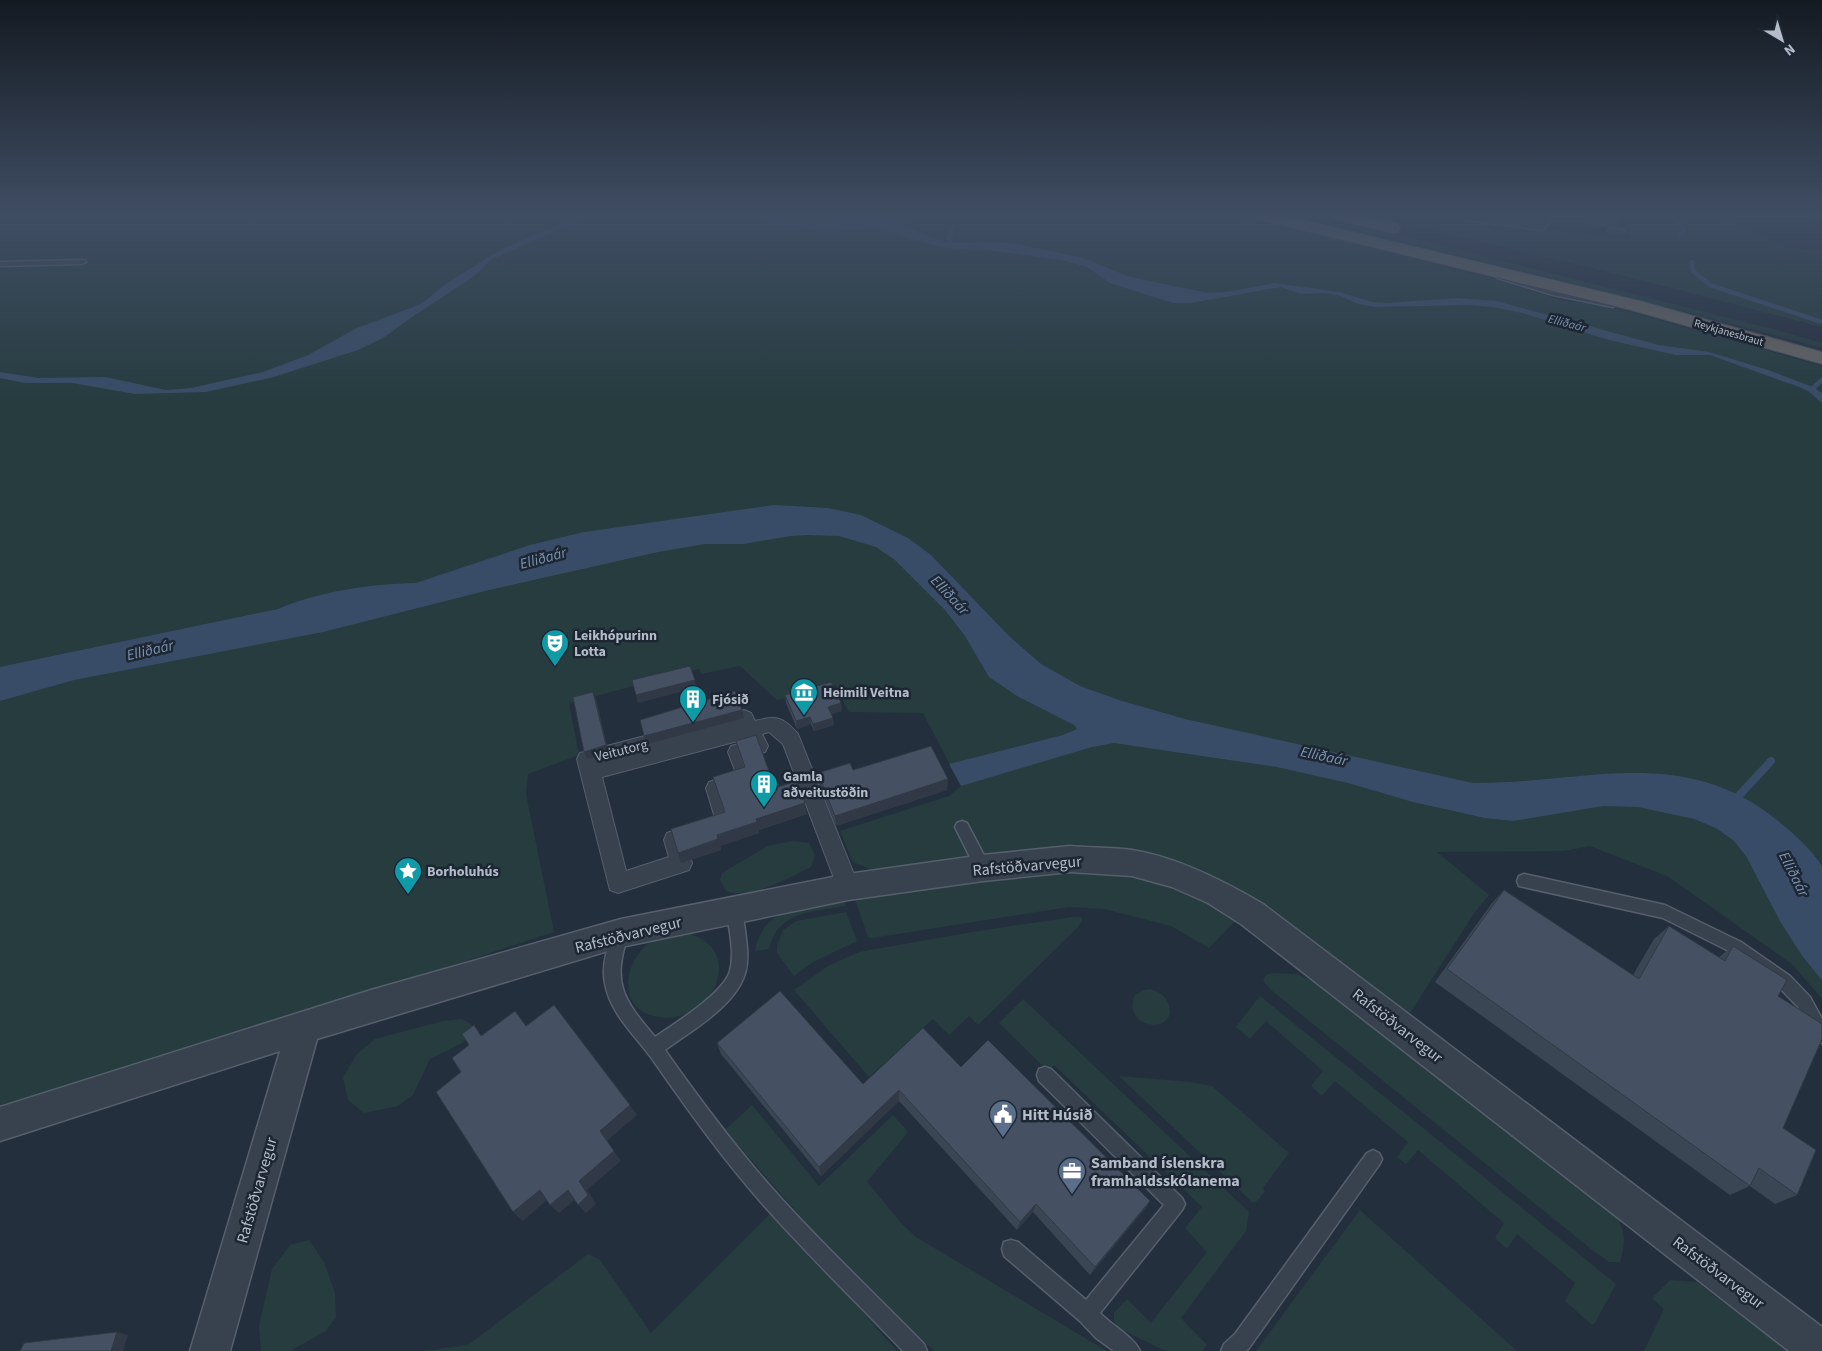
<svg xmlns="http://www.w3.org/2000/svg" width="1822" height="1351" viewBox="0 0 1822 1351" font-family="'Source Sans 3',sans-serif">
<rect width="100%" height="100%" fill="#242f3e"/>
<path fill="#263c3f" d="M0 215H1233L1283 225 1490 278 1564 301 1587 303 1630 312 1822 366V999L1792 964 1667 876 1590 846 1564 851 1437 852 1489 895 1475 912 1408 1016 1138 854 882 874 853 862 840 831 949 796 961 786 923 713 849 712 835 685 777 700 740 666 701 674 699 669 569 703 579 755 528 774 526 794 554 932 323 1008 0 1109Z
M1294 215H1319L1769 328 1822 343V348C1647 300 1470 259 1294 215Z
M1364 215H1455L1537 228 1629 239 1624 215H1722L1747 229 1789 248 1822 250V327L1601 270Z
M792 841 809 843 815 855 811 867C789 878 750 900 726 891L720 880 722 873 768 846Z
M1053 870C1081 872 1111 871 1138 876 1173 884 1208 899 1235 921L1209 948 1171 926 1104 909 1069 907 872 938 868 937 855 899Z
M844 901 845 906C812 912 778 911 769 949L755 951C763 905 807 906 844 901Z
M846 912 857 941 813 962 794 976 777 953V946L783 930 796 921Z
M1072 917H1081L1082 921 1078 927 978 1025 969 1016 949 1035 933 1019 869 1077 794 990 828 966 859 952 972 932Z
M682 932C754 946 709 1034 650 1015 615 1003 627 956 652 941 660 936 673 935 682 932Z
M1273 973 1297 974 1313 981 1377 1027 1612 1210C1625 1230 1627 1238 1620 1262H1609L1591 1249 1271 990 1263 981 1266 975Z
M1150 989C1158 991 1165 995 1168 1003 1181 1035 1120 1031 1135 995L1144 990Z
M1260 996 1616 1284 1595 1323 1592 1325 1565 1301 1575 1283 1517 1234 1507 1249 1495 1238 1504 1223 1418 1150 1406 1164 1397 1157 1408 1142 1335 1081 1322 1096 1311 1086 1323 1071 1266 1021 1250 1039 1236 1027Z
M1023 999 1249 1212 1246 1231 1181 1318 1207 1345 1202 1351H1169L1161 1349 1117 1327 1114 1321V1313L1127 1299 1151 1323 1207 1252 1185 1228 1202 1207 1054 1065 1048 1071 999 1023Z
M462 1019 471 1024 472 1034 462 1043 430 1059 413 1095 398 1106 364 1113 348 1100 343 1077 357 1054 375 1039 443 1021Z
M1119 1076 1191 1082 1212 1086 1289 1153 1263 1188 1265 1191 1256 1202H1252Z
M752 1105 819 1186 893 1115 908 1132 867 1182 903 1225 916 1237 1107 1351H934L872 1294 810 1227 725 1130Z
M1360 1210 1517 1351H1256Z
M773 1211 897 1351H422L468 1345 588 1254 600 1260 651 1333Z
M309 1240 324 1262 335 1293 336 1317 326 1331 290 1351H261L259 1326 272 1269 290 1245Z
M1670 1280 1697 1282 1788 1351H1644L1664 1309 1652 1298Z"/>
<path fill="#394c67" d="M582 215H605L575 223 492 259 473 277 412 317 383 338 358 350 274 377 206 392 135 394 72 383H25L0 378V372L39 378 105 377 166 390 191 388 263 372 308 355 357 328 421 304 447 283 500 250Z
M712 215C740 215 767 215 795 221 803 223 814 226 821 221L820 215 890 219 900 221 923 234 948 243 995 242 1017 244 1083 258 1130 277 1208 293 1227 292 1274 283 1340 292 1372 302 1385 303 1458 298 1496 301 1659 345 1709 352 1768 370 1813 387 1822 393V403L1808 391 1799 387 1710 355H1676L1658 351 1609 340 1522 313 1493 307 1470 305 1375 307 1358 304 1341 296 1325 293 1302 294 1281 287 1191 303H1173L1110 283 1087 267 1062 260 987 250 944 248 876 228 821 230Z
M774 505 828 508 861 515 908 538 931 555 1009 636 1041 664 1080 686 1119 700 1185 719 1473 783C1582 784 1682 743 1777 820 1794 834 1810 848 1822 866V980L1803 957 1781 923 1746 856 1734 841 1716 828 1694 819 1638 807 1603 806 1513 821 1485 818 1413 802 1348 783 1277 767 1114 743 1092 747 961 786 949 764 1063 735 1077 729 1074 725 1017 696 989 677 965 636 945 610 895 560 876 547 839 536 807 535 791 536 743 544H705L658 552 485 591 323 632 74 680 0 701V667L278 609C320 591 370 584 416 583L530 545 584 532Z"/>
<g fill="none" stroke-linecap="round" stroke-linejoin="round">
<path stroke="#394c67" stroke-width="4.5" d="M1672 215 1684 230 1680 235
M951 246 949 238 953 227
M1692 262 1693 271 1710 285 1822 322
M1811 390 1822 380"/>
<path stroke="#394c67" stroke-width="8" d="M1734 801 1771 761"/>
<g stroke="#565f6c" stroke-width="3">
<path id="service" d="M85 260 86 262 82 264 0 266V262Z
M1497 274H1503L1557 291 1613 301 1617 304 1613 307 1553 295 1497 278Z
M962 821 967 823 988 863 990 868 988 873 983 874 978 873 955 827 957 823Z
M1524 874 1665 905 1741 942 1790 976 1810 997 1822 1019V1043L1816 1041 1798 1007 1778 986 1731 952 1663 918 1519 886 1517 881 1519 876Z
M734 902 739 904 742 909C744 928 750 951 746 970 738 1005 692 1030 665 1050 701 1101 738 1151 780 1197 826 1248 876 1295 924 1344L927 1351H903C858 1304 811 1258 767 1209 724 1161 687 1109 650 1056 633 1033 610 1013 605 983 601 964 608 945 616 928L621 926 626 928 629 933C611 983 623 999 655 1037 674 1024 724 993 730 971 735 952 729 928 726 909L729 904Z
M1045 1067 1051 1069 1182 1198 1185 1204 1182 1210 1100 1313C1111 1325 1134 1337 1140 1351H1114L1096 1338 1080 1321 1004 1256 1002 1249 1004 1242 1011 1240 1018 1242 1086 1300 1164 1205 1039 1081 1037 1075 1039 1069Z
M1373 1150 1379 1153 1382 1159 1379 1165 1249 1348 1246 1351H1221L1224 1344 1235 1334 1367 1153Z"/>
</g>
<g stroke="#565f6c" stroke-width="2">
<path id="pedestrian" d="M744 710 751 713 755 721C777 715 783 717 798 734L859 887 856 894 848 897 840 894 783 744 769 732 762 734 768 746 765 752 750 756 758 778 755 784 728 793 738 823 734 829 687 845 692 863 689 870 618 893 610 890 577 759 580 753ZM745 739 746 742 731 746 728 752 736 773 709 782 706 788 715 818 667 833 664 840 669 857 626 871 602 777Z"/>
</g>
<g stroke="#565f6c" stroke-width="3">
<path id="minor" d="M1460 215H1499L1535 220 1534 215H1548L1551 221 1545 228 1540 230 1468 220 1463 218Z
M1070 846C1090 848 1112 847 1132 850 1177 857 1224 881 1263 904L1822 1327V1351H1789L1241 924 1208 903 1172 887 1132 876 1070 872 983 881 848 900 621 947 317 1039 230 1351H190L280 1051 0 1141V1107L371 990 621 919 848 874 983 855Z"/>
</g>
<g stroke="#434c59" stroke-width="2">
<path id="trunk" d="M1255 215H1283L1644 302 1822 352V364L1631 310 1257 219Z
M1333 215H1360L1398 224 1400 228 1398 232 1392 233 1335 219Z"/>
</g>
<use href="#service" fill="#38414e" fill-rule="evenodd"/>
<use href="#pedestrian" fill="#38414e" fill-rule="evenodd"/>
<use href="#minor" fill="#38414e" fill-rule="evenodd"/>
<use href="#trunk" fill="#656462" fill-rule="evenodd"/>
</g>
<path fill="#3b4654" d="M1578 215H1616L1617 216 1621 221 1618 226 1626 232 1624 235 1606 232 1607 227 1586 224 1585 219 1579 218Z
M1801 215H1822V224Z
M785 695 842 711 831 714 834 725 814 731 811 724 797 729 786 703Z
M736 741 775 788 807 814 759 830V833L720 846 721 850 681 863 678 853 724 812 713 777 744 768 738 752Z
M853 770 947 790 836 826 819 784 818 773Z
M1504 890 1633 975 1654 939 1669 926 1719 957 1733 946 1778 996 1783 1128 1797 1195 1775 1204 1750 1186 1730 1195 1435 982 1492 903Z
M717 1043 863 1084 961 1067 1150 1201 1144 1210 1090 1275 1033 1212 1017 1230 899 1101 821 1176 721 1054Z"/>
<path fill="#303945" d="M695 680 696 688 638 703 636 695Z
M593 692 596 699 609 753 587 759 584 752Z
M841 703 842 711 829 715 828 707Z
M742 710 744 718 647 744 644 736Z
M810 717 811 724 797 729 796 721Z
M833 718 834 725 814 731 813 724Z
M948 779 947 790 836 826 835 816Z
M805 803 807 814 759 830V833L720 846 721 850 681 863 678 853 756 819Z
M899 1090V1101L821 1176 819 1167Z
M630 1105 637 1115 607 1141 621 1161 587 1190 596 1204 586 1213 578 1205 579 1181 600 1131Z
M540 1190 549 1198 523 1221 513 1212Z
M568 1190 576 1199 559 1213 550 1205Z
M1150 1201 1144 1210 1090 1275 1095 1267Z
M1036 1204 1033 1212 1017 1230 1020 1222Z
M117 1332 128 1335 123 1351H111Z"/>
<path fill="#455162" stroke="#303945" d="M1589 215H1616L1617 216 1620 217 1621 221 1590 217Z
M1812 215H1822V219Z
M1608 225 1626 228V232L1608 229Z
M690 666 695 680 636 695 632 680Z
M831 682 841 703 828 707 833 718 813 724 810 717 796 721 785 695Z
M735 691 742 710 644 736 640 720Z
M593 692 606 745 584 752 573 697Z
M756 735 775 788 797 781 805 803 756 819 757 822 717 835 718 839 678 853 671 829 725 812 713 777 745 767 736 741Z
M931 746 948 779 835 816 818 773 850 763 853 770Z
M1504 890 1639 979 1669 926 1725 961 1733 946 1787 980 1778 996 1822 1024V1039L1783 1128 1816 1150 1797 1195 1759 1168 1750 1186 1447 969Z
M780 991 863 1084 923 1028 961 1067 988 1040 1150 1201 1095 1267 1036 1204 1020 1222 899 1090 819 1167 717 1043Z
M554 1005 630 1105 600 1131 614 1151 579 1181 588 1195 578 1205 568 1190 550 1205 540 1190 513 1212 436 1092 461 1072 452 1058 469 1045 462 1034 474 1025 481 1036 515 1011 526 1026Z
M117 1332 111 1351H20L24 1343Z"/>
<linearGradient id="sky" x2="0" y2="1"><stop stop-color="#141a22"/><stop offset="0.53" stop-color="#3f4d63"/><stop offset="1" stop-color="#3f4d63" stop-opacity="0"/></linearGradient>
<rect width="1822" height="404" fill="url(#sky)"/>
<defs>
<g id="theatre-pin" transform="scale(1.4375)"><path d="M0 17L-7.5 6A9.5 9.5 0 1 1 7.5 6Z" fill="#0f9aa8" stroke="#1d2633"/><path d="M-5-5.5Q0-4 5-5.5V0Q5 5 0 6Q-5 5-5 0ZM-3.3-2.5H-1v1.5H-3.3ZM1-2.5H3.3v1.5H1ZM-2.8 1Q0 5.5 2.8 1Z" fill="#fff"/></g>
<g id="museum-pin" transform="scale(1.4375)"><path d="M0 17L-7.5 6A9.5 9.5 0 1 1 7.5 6Z" fill="#0f9aa8" stroke="#1d2633"/><path d="M0-6L6-3V-2H-6V-3ZM-5-1h2V3h-2ZM-1-1h2V3h-2ZM3-1h2V3H3ZM-6 4H6V6H-6Z" fill="#fff"/></g>
<g id="building-pin" transform="scale(1.4375)"><path d="M0 17L-7.5 6A9.5 9.5 0 1 1 7.5 6Z" fill="#0f9aa8" stroke="#1d2633"/><path d="M-4-6H4V6H1V3H-1V6H-4ZM-2.5-4.3h1.7v1.8h-1.7ZM.8-4.3h1.7v1.8H.8ZM-2.5-1h1.7V.8h-1.7ZM.8-1h1.7V.8H.8Z" fill="#fff"/></g>
<g id="sight-pin" transform="scale(1.4375)"><path d="M0 17L-7.5 6A9.5 9.5 0 1 1 7.5 6Z" fill="#0f9aa8" stroke="#1d2633"/><path d="M0-6L1.8-2.2L6-1.7L2.9 1.2L3.7 5.4L0 3.3L-3.7 5.4L-2.9 1.2L-6-1.7L-1.8-2.2Z" fill="#fff"/></g>
<g id="civic-pin" transform="scale(1.4375)"><path d="M0 17L-7.5 6A9.5 9.5 0 1 1 7.5 6Z" fill="#5c6f8a" stroke="#1d2633"/><path d="M-.6-6.5H3V-4.5H.6V-3L4-1V1h2V6H-6V1h2V-1L-.6-3ZM-1.2 2.5V6h2.4V2.5Z" fill="#fff"/></g>
<g id="office-pin" transform="scale(1.4375)"><path d="M0 17L-7.5 6A9.5 9.5 0 1 1 7.5 6Z" fill="#5c6f8a" stroke="#1d2633"/><path d="M-6-3h4V-5.5h4V-3h4V5H-6ZM-1-4.5V-3h2v-1.5ZM-6 0V1H6V0Z" fill="#fff"/></g>
</defs>
<g fill-rule="evenodd">
<use href="#theatre-pin" x="555" y="643"/>
<use href="#museum-pin" x="804" y="692"/>
<use href="#building-pin" x="693" y="699"/>
<use href="#building-pin" x="764" y="784"/>
<use href="#sight-pin" x="408" y="871"/>
<use href="#civic-pin" x="1003" y="1114"/>
<use href="#office-pin" x="1072" y="1171"/>
</g>
<g text-anchor="middle" stroke-width="5" stroke-linejoin="round" paint-order="stroke">
<g font-size="11" fill="#b4bcc9" stroke="#1d2633">
<text transform="translate(1729 332) rotate(16)" y="4">Reykjanesbraut</text>
</g>
<g font-size="12" font-style="italic" fill="#7c92b1" stroke="#1d2633">
<text transform="translate(1567 323) rotate(15)" y="4">Elliðaár</text>
</g>
<g font-size="14" font-weight="bold" fill="#b4bcc9" stroke="#1d2633" text-anchor="start">
<text x="574" y="640">Leikhópurinn<tspan x="574" dy="16">Lotta</tspan></text>
<text x="823" y="697">Heimili Veitna</text>
<text x="712" y="704">Fjósið</text>
<text x="783" y="781">Gamla<tspan x="783" dy="16">aðveitustöðin</tspan></text>
<text x="427" y="876">Borholuhús</text>
</g>
<g font-size="14" fill="#b4bcc9" stroke="#1d2633">
<text transform="translate(621 750) rotate(-14)" y="5">Veitutorg</text>
</g>
<g font-size="15" font-style="italic" fill="#7c92b1" stroke="#1d2633">
<text transform="translate(543 558) rotate(-15)" y="5">Elliðaár</text>
<text transform="translate(950 595) rotate(47)" y="5">Elliðaár</text>
<text transform="translate(150 650) rotate(-13)" y="5">Elliðaár</text>
<text transform="translate(1324 756) rotate(12)" y="5">Elliðaár</text>
<text transform="translate(1794 874) rotate(63)" y="5">Elliðaár</text>
</g>
<g font-size="16" fill="#b4bcc9" stroke="#1d2633">
<text transform="translate(1027 865) rotate(-5)" y="6">Rafstöðvarvegur</text>
<text transform="translate(628 934) rotate(-14)" y="6">Rafstöðvarvegur</text>
<text transform="translate(1398 1025) rotate(38)" y="6">Rafstöðvarvegur</text>
<text transform="translate(256 1190) rotate(-74)" y="6">Rafstöðvarvegur</text>
<text transform="translate(1719 1272) rotate(37)" y="6">Rafstöðvarvegur</text>
</g>
<g font-size="16" font-weight="bold" fill="#b4bcc9" stroke="#1d2633" text-anchor="start">
<text x="1022" y="1120">Hitt Húsið</text>
<text x="1091" y="1168">Samband íslenskra<tspan x="1091" dy="18">framhaldsskólanema</tspan></text>
</g>
</g>
<g transform="translate(1782 40) rotate(142)" stroke="#1d2633" stroke-width="4" paint-order="stroke">
<path d="M0-4L9 19L0 12L-9 19Z" fill="#b4bcc9"/>
<text y="-8" font-size="14" font-weight="bold" text-anchor="middle" fill="#b4bcc9">N</text>
</g>
</svg>
